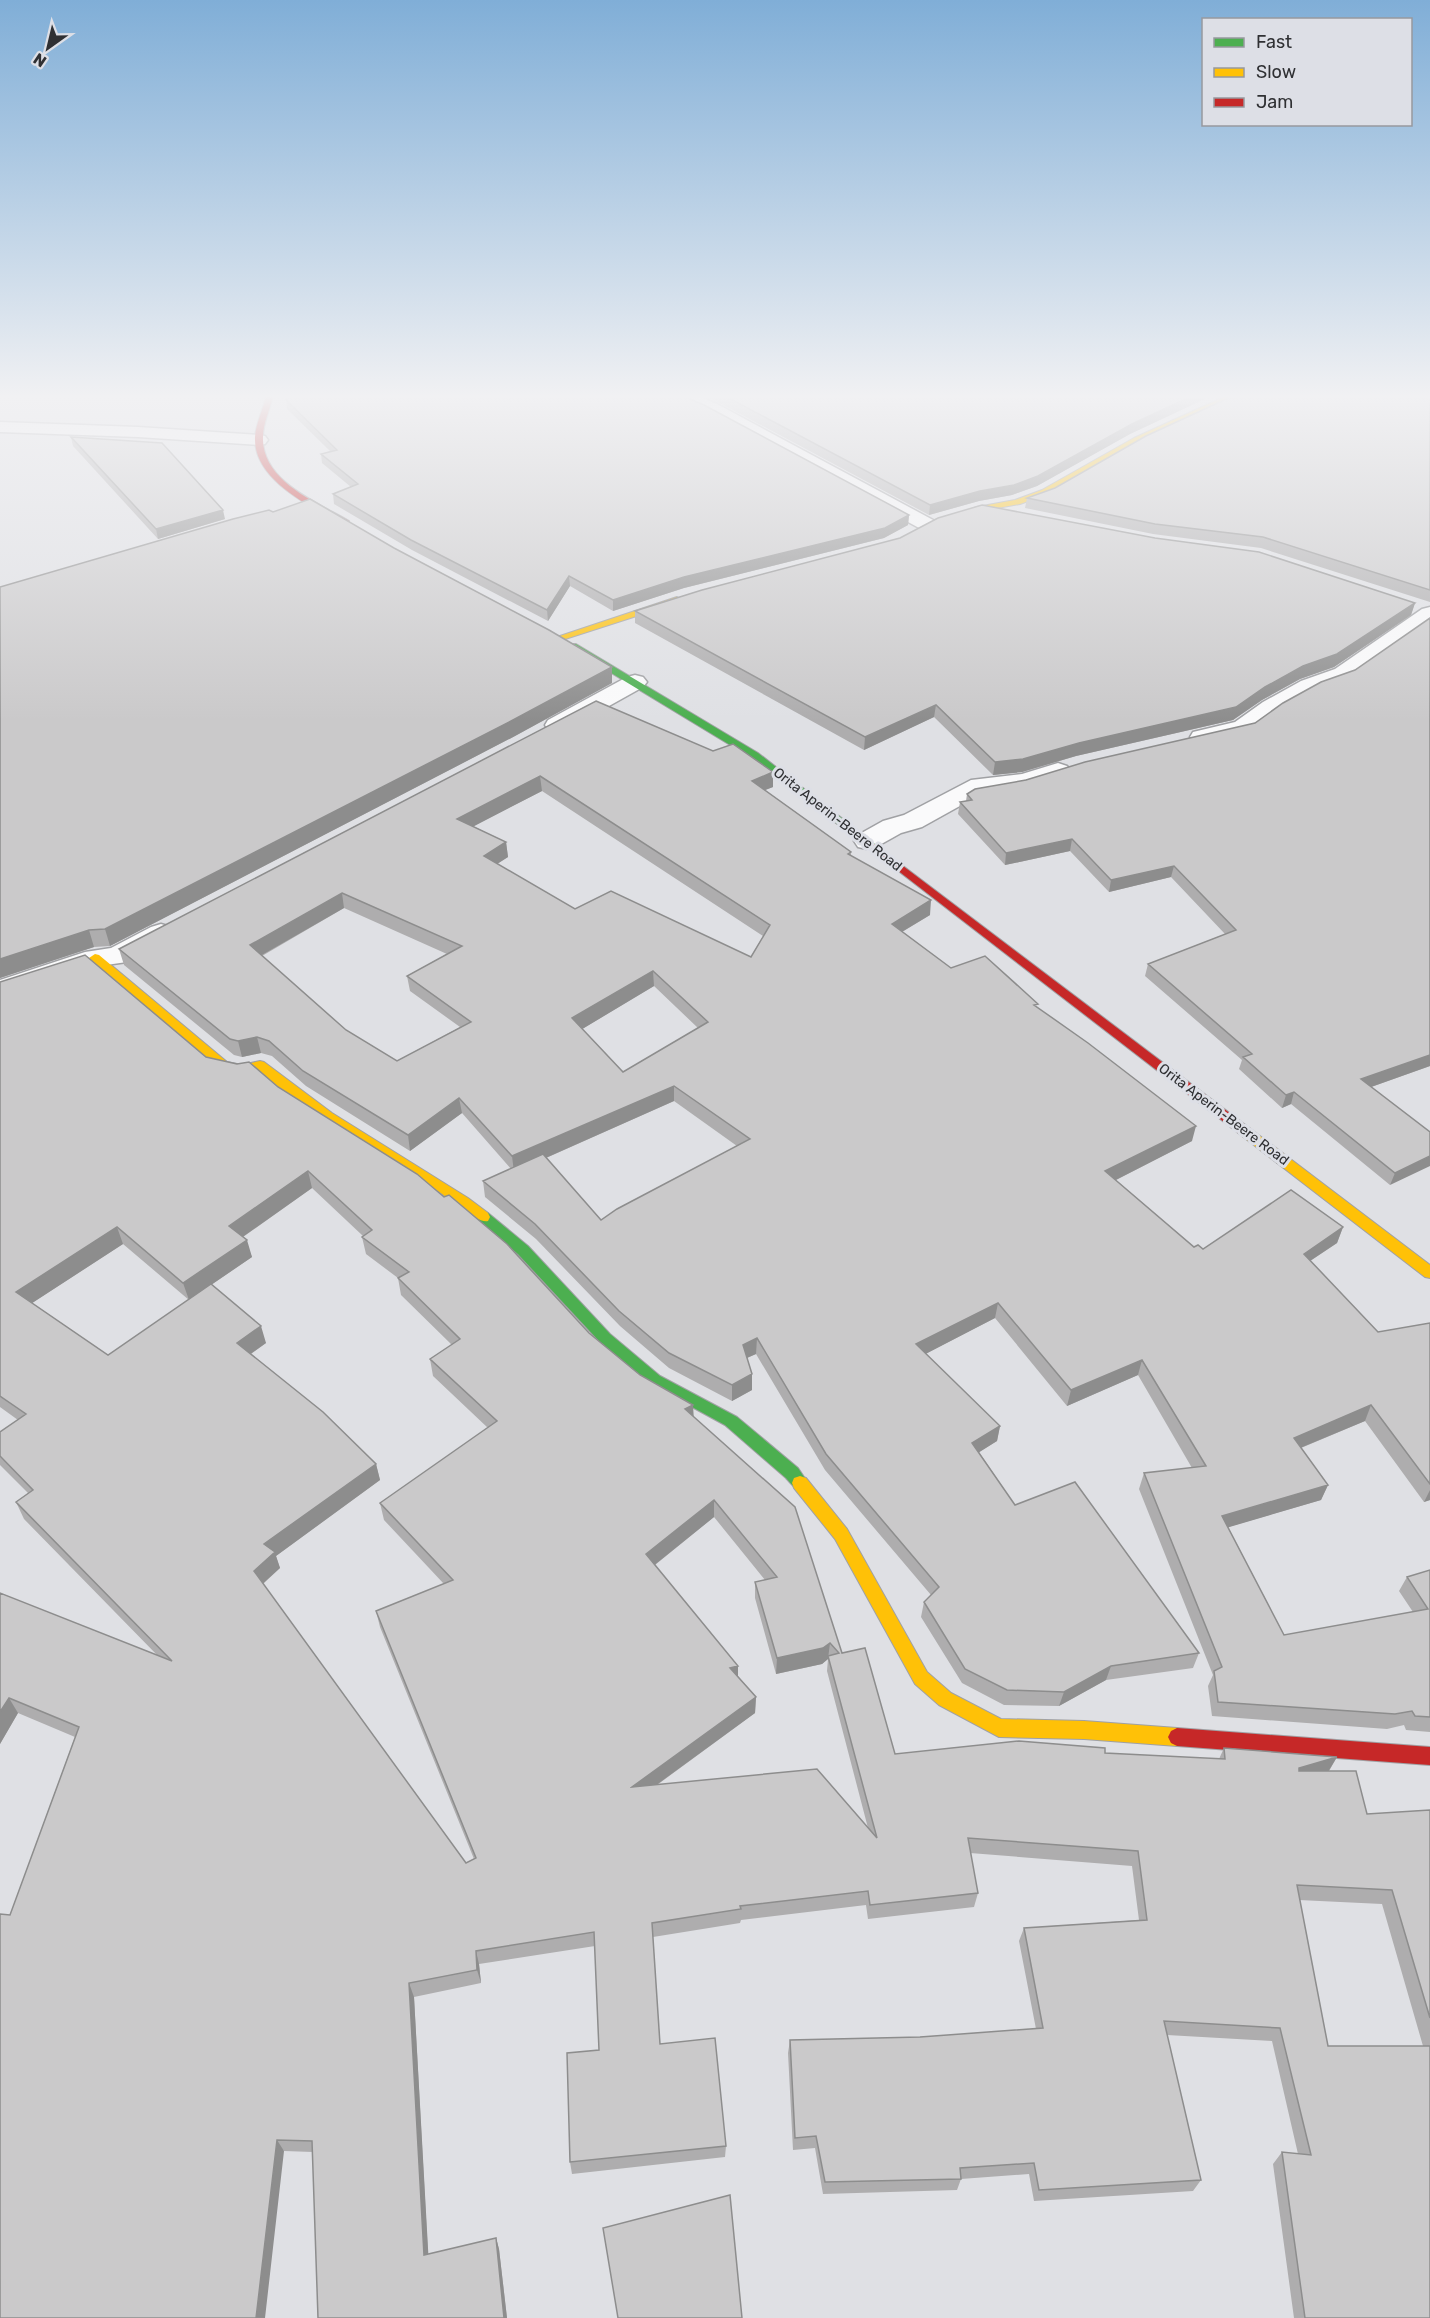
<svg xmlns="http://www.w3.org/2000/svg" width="1430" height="2318" viewBox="0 0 1430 2318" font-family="Rubik,sans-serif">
<rect width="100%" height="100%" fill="#dfe0e4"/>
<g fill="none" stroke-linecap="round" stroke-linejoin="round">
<g stroke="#a0a1a4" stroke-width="3">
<path id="street" d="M673 396H697L717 404 935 521 938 525 935 529H921L705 412 675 400Z
M0 422 138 427 259 435 265 436 268 440 265 444 259 445 138 437 0 432Z
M1430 607V624L1351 679 1317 691 1279 712 1252 732 1202 744 1193 742 1190 737 1193 732 1235 722 1263 702 1301 681 1335 669 1422 609Z
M635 675 643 677 647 682 643 687 566 730 557 732 548 730 545 725 548 720 627 677Z
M1058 763 1067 766 1071 771 1067 776 1024 789 985 792 922 827 901 833 876 847 867 849 858 847 854 841 858 835 883 821 904 815 971 780 1022 774Z
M161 924 171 927 175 933 171 939 127 962 99 966 0 999V980L85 952 111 948 151 927Z"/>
</g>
<g stroke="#a0a1a4" stroke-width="2">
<path id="fast" d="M570 644H576L758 753 875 844 870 847 866 846 750 757 570 648Z
M483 1212 488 1213 528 1246 610 1334 660 1376 737 1417 798 1468 808 1483 806 1488C796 1491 792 1485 786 1478L725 1425 650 1384 600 1342 518 1254 478 1221 476 1217 478 1213Z"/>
</g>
<g stroke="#a0a1a4" stroke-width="2">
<path id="slow" d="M1226 396 1234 397 1140 442 1048 494 1020 504 981 511 947 521 943 519 977 507 1015 500 1042 490 1134 438Z
M677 597 681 600 680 602 562 640 554 638Z
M95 954 99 955 227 1062 242 1065 260 1061 264 1062 332 1113 468 1198 488 1213 490 1217 488 1221C477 1224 449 1198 438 1191 376 1152 313 1117 258 1070L242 1073 219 1068 91 961 89 958Z
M1251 1131 1256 1133 1430 1265V1278L1425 1277 1246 1139 1244 1136Z
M800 1476 806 1478 847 1529 927 1672 951 1693 1001 1719 1084 1721 1177 1728 1183 1731 1186 1737 1183 1743 1177 1746 1084 1739 999 1737 939 1705 915 1684 835 1539 794 1488 792 1483 794 1478Z"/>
</g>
<g stroke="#a0a1a4" stroke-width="2">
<path id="jam" d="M266 396H273C270 410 263 423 263 437 261 481 318 503 349 521V525H343C312 507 253 480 255 437 256 423 263 410 266 396Z
M870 841 1256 1133 1258 1136 1256 1139H1246L866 846 865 844Z
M1177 1728 1430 1747V1765L1177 1746 1171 1743 1168 1737 1171 1731Z"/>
</g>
<use href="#street" fill="#fafafb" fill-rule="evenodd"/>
<use href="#fast" fill="#4caf50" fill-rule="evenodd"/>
<use href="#slow" fill="#ffc107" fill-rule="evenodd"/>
<use href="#jam" fill="#c62828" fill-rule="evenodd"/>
</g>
<path fill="#aeadae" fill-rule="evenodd" d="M704 396H1211L1130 434 1037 486 1012 495 979 501 929 515 718 402Z
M1430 396V602L1261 548 1153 534 1025 508 1027 498 1055 488Z
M286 400 909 515 908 525 884 538 684 588 613 611 570 586 548 621 412 550 334 504 333 494 351 487 322 463 321 454 330 451 287 409Z
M71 437 225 519 158 539 73 446Z
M273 512 394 548 612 667V683L515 736 110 946 94 947 0 978V587Z
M1415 603 1411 615 1334 667 1300 679 1262 700 1233 720 1076 756 1022 772 993 775 934 717 864 750 635 623V611Z
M1430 618V1066L1371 1087 1430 1132 1390 1185 1291 1104 1282 1108 1239 1069 1242 1060 1145 976 1148 964 1225 934 1171 877 1109 892 1070 851 1005 865 958 814 960 802 966 801 967 794 1255 723 1355 670Z
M596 701 713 751 773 772V787L765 790 851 852V856L930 915 902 932 951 968 1037 1007 1192 1141 1116 1180 1194 1247 1203 1249 1343 1227 1337 1243 1310 1261 1378 1332 1430 1323V1500L1424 1502 1365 1421 1301 1448 1328 1485 1321 1500 1228 1527 1284 1635 1413 1612 1399 1591 1407 1577 1430 1570V1732L1406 1730 1404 1725 1387 1729 1212 1716 1208 1686 1213 1675 1139 1489 1144 1473 1192 1468 1138 1375 1067 1406 995 1318 925 1354 1000 1426 997 1441 979 1452 1015 1505 1199 1653 1193 1668 1106 1680 1059 1706 1004 1705 962 1683 921 1617 924 1602 931 1595 825 1470 756 1354 747 1358 752 1374V1390L732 1401 669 1368 620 1326 536 1239 485 1197 483 1181 511 1169 462 1113 410 1151 306 1086 272 1056 261 1053 242 1057 234 1055 124 965 119 949ZM542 791 763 936 751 957 575 909 497 864 508 857 506 842 473 826ZM344 908 447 954 407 976 410 991 460 1027 397 1061 346 1030 262 956ZM654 986 698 1028 623 1072 582 1029ZM674 1101 737 1146 601 1220 546 1158Z
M0 982 206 1057 278 1087 589 1333 640 1375 693 1405V1417L842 1653 895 1754 1105 1753 1219 1759 1224 1748 1337 1757 1329 1771 1367 1814 1430 1810V2318H1294L1273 2164 1282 2152 1298 2154 1272 2041 1167 2035 1201 2180 1193 2191 1034 2201 1029 2174 961 2179 957 2190 823 2194 815 2148 793 2150 788 2053 790 2040 920 2037 1036 2029 1019 1941 1024 1928 1139 1920 1132 1866 970 1853 978 1893 974 1907 868 1919 866 1905 741 1920 740 1923 653 1937 660 2044 726 2146 725 2157 572 2174 570 2162 599 2050 595 1946 479 1964 481 1983 414 1997 428 2254 496 2238 499 2249 507 2318H318L313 2152 284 2151 10 1915 75 1737 18 1713 0 1744V1593L158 1656 24 1519 16 1502 28 1493 0 1465V1432L18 1420 0 1407ZM312 1188 363 1236 362 1237 366 1254 398 1278 401 1295 452 1345 430 1359 433 1376 488 1428 380 1503 384 1520 444 1584 376 1611 380 1627 474 1859 466 1863 263 1584 280 1568 276 1556 380 1480 376 1464 251 1354 266 1343 211 1285 252 1257 243 1237ZM123 1244 189 1300 108 1355 32 1303ZM714 1517 765 1580 755 1582V1598L776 1674 822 1664 828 1659 827 1671 868 1828 657 1785 755 1713 756 1697 738 1676 655 1565ZM1299 1900 1382 1904 1423 2046H1328Z"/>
<path fill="#8d8d8d" d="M1192 396H1211L1130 434 1037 486 1012 495 979 501 929 515 930 505 1132 424Z
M223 510 225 519 158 539 156 529Z
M909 515 908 525 884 538 684 588 613 611V600L684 577Z
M569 576 570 586 548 621 547 610Z
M1415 603 1411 615 1334 667 1300 679 1262 700 1233 720 1076 756 1022 772 993 775 995 762Z
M612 667V683L515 736 110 946 105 929Z
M936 705 934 717 864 750 865 737Z
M773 772V787L752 795V781Z
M540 776 542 791 459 834 457 819Z
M1072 839 1070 851 1005 865 1006 853Z
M506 842 508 857 486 871 484 856Z
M1174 866 1171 877 1109 892 1111 880Z
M342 893 344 908 253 960 250 945Z
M931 900 930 915 890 939 892 924Z
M89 930 94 947 0 978V959Z
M653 971 654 986 574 1034 572 1018Z
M257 1037 261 1053 242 1057 238 1041Z
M1430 1055V1066L1357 1092 1361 1079Z
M674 1086V1101L514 1172 512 1156Z
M1294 1092 1291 1104 1282 1108 1286 1095Z
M459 1098 462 1113 410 1151 408 1135Z
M1196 1126 1192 1141 1102 1187 1105 1171Z
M1430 1156V1166L1390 1185 1395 1173Z
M308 1171 312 1188 234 1243 229 1226Z
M117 1227 123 1244 23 1309 16 1292Z
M1343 1227 1337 1243 1298 1269 1304 1254Z
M247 1240 252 1257 189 1300 183 1283Z
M998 1303 995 1318 914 1360 916 1344Z
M261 1326 266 1343 242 1360 237 1343Z
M757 1338 756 1354 742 1360 743 1345Z
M1142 1360 1138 1375 1067 1406 1071 1390Z
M752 1374V1390L732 1401V1385Z
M693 1405 694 1421 685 1409Z
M1371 1405 1365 1421 1288 1453 1294 1438Z
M1000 1426 997 1441 970 1458 972 1443Z
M376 1464 380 1480 276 1556 280 1568 259 1587 254 1571 264 1544Z
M1328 1485 1321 1500 1216 1531 1222 1516Z
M1430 1490V1500L1424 1502Z
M714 1500V1517L647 1571 646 1554Z
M830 1643 828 1659 822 1664 776 1674 777 1658Z
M738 1666V1682L730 1668Z
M1111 1666 1106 1680 1059 1706 1064 1692Z
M756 1697 755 1713 633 1802 632 1787Z
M9 1698 18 1713 0 1744V1712Z
M1337 1757 1328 1772 1291 1783 1299 1768Z
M476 1951 479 1964 481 1983 477 1970Z
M409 1983 414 1997 429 2266 424 2255Z
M277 2140 284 2151 265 2318H256Z
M496 2238 499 2249 507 2318H504Z"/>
<path fill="#cac9ca" stroke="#8d8d8d" stroke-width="1.5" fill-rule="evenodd" d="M286 396H683L704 405 909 515 885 528 684 577 613 600 569 576 547 610 411 540 333 494 358 484 321 454 337 450 286 400Z
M725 396H1192L1132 424 1038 476 1014 485 980 491 930 505Z
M1233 396H1430V590L1263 537 1155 524 1027 498 1055 488 1146 436Z
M71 437 162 443 223 510 156 529Z
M310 499 394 548 549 630 612 667 513 720 105 929 89 930 0 959V587L233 519 269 510 273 512Z
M982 505 1155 538 1259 552 1415 603 1337 654 1303 666 1265 687 1236 707 1079 743 1023 759 995 762 936 705 865 737 635 611 702 590 900 538 938 518Z
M1430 618V1055L1361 1079 1430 1132V1156L1395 1173 1294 1092 1286 1095 1243 1057 1252 1054 1148 964 1236 930 1174 866 1111 880 1072 839 1006 853 960 802 972 800 967 794 975 789 1026 780 1085 762 1255 723 1283 703 1321 682 1355 670Z
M596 701 713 751 733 744 773 772 752 781 851 852 848 854 931 900 892 924 951 968 985 956 1038 1004 1034 1005 1088 1043 1196 1126 1105 1171 1194 1247 1198 1245 1203 1249 1291 1190 1343 1227 1304 1254 1378 1332 1430 1323V1484L1371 1405 1294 1438 1328 1485 1222 1516 1284 1635 1428 1609 1407 1577 1430 1570V1717L1415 1716 1412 1711 1395 1714 1218 1702 1214 1671 1222 1667 1144 1473 1206 1466 1142 1360 1071 1390 998 1303 916 1344 1000 1426 972 1443 1015 1505 1075 1482 1199 1653 1111 1666 1064 1692 1007 1690 965 1669 924 1602 939 1587 826 1454 757 1338 743 1345 752 1374 732 1385 669 1353 619 1311 535 1224 483 1181 543 1154 601 1220 617 1209 750 1139 674 1086 512 1156 459 1098 408 1135 303 1071 269 1041 257 1037 238 1041 230 1039 119 949ZM540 776 770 925 751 957 611 891 575 909 484 856 506 842 457 819ZM342 893 462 946 407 976 471 1022 397 1061 346 1030 250 945ZM653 971 708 1022 623 1072 572 1018Z
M85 955 206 1057 237 1064 249 1062 278 1087 417 1174 444 1197 449 1195 507 1244 589 1333 640 1375 693 1405 685 1409 795 1507 842 1653 865 1648 895 1754 1019 1741 1105 1748V1753L1225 1759 1224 1748 1337 1757 1299 1768V1771H1356L1367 1814 1430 1810V2018L1392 1890 1297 1885 1328 2046H1430V2318H1305L1282 2152 1311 2155 1280 2028 1164 2021 1201 2180 1039 2190 1034 2163 960 2168 961 2179 825 2182 816 2136 795 2138 790 2040 920 2037 1043 2028 1024 1928 1147 1920 1138 1851 968 1838 978 1893 870 1905 868 1891 740 1906 741 1909 652 1923 660 2044 715 2038 726 2146 570 2162 567 2053 599 2050 594 1932 476 1951 477 1970 409 1983 424 2255 496 2238 504 2318H318L312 2141 277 2140 256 2318H0V1914L10 1915 79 1727 9 1698 0 1712V1593L172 1661 16 1502 33 1490 0 1456V1432L26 1414 0 1396V982ZM308 1171 372 1230 362 1237 409 1272 398 1278 460 1339 430 1359 497 1421 380 1503 453 1580 376 1611 476 1858 466 1863 254 1571 275 1552 264 1544 376 1464 323 1412 237 1343 261 1326 211 1284 108 1355 16 1292 117 1227 183 1283 247 1240 229 1226ZM714 1500 777 1577 755 1582 777 1658 823 1648 830 1643 839 1653 828 1656 877 1838 817 1769 632 1787 756 1697 730 1668 738 1666 646 1554Z
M730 2195 742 2318H618L603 2228Z"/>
<linearGradient id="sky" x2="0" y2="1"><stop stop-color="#80aed7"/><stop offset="0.55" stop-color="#f1f1f3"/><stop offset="1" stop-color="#f1f1f3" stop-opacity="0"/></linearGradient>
<rect width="1430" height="721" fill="url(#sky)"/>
<g text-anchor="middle" stroke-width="6" stroke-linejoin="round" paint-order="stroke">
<g font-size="14" fill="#2f3033" stroke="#dddfe6">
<text transform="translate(838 819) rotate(38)" y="5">Orita Aperin-Beere Road</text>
<text transform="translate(1224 1114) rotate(37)" y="5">Orita Aperin-Beere Road</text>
</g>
</g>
<rect x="1202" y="18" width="210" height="108" fill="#dddfe6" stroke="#97999e" stroke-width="1.5"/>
<rect x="1214" y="38" width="30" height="9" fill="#4caf50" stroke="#97999e" stroke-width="1.5"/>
<text x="1256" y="48" font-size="18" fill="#2f3033">Fast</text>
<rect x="1214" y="68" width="30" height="9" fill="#ffc107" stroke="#97999e" stroke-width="1.5"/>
<text x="1256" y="78" font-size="18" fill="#2f3033">Slow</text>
<rect x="1214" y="98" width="30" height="9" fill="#c62828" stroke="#97999e" stroke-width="1.5"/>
<text x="1256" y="108" font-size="18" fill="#2f3033">Jam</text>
<g transform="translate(48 48) rotate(214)" stroke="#dddfe6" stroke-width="4.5" paint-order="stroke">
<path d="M0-4.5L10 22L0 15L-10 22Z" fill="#2f3033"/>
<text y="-9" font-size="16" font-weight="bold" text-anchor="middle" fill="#2f3033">N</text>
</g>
</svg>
